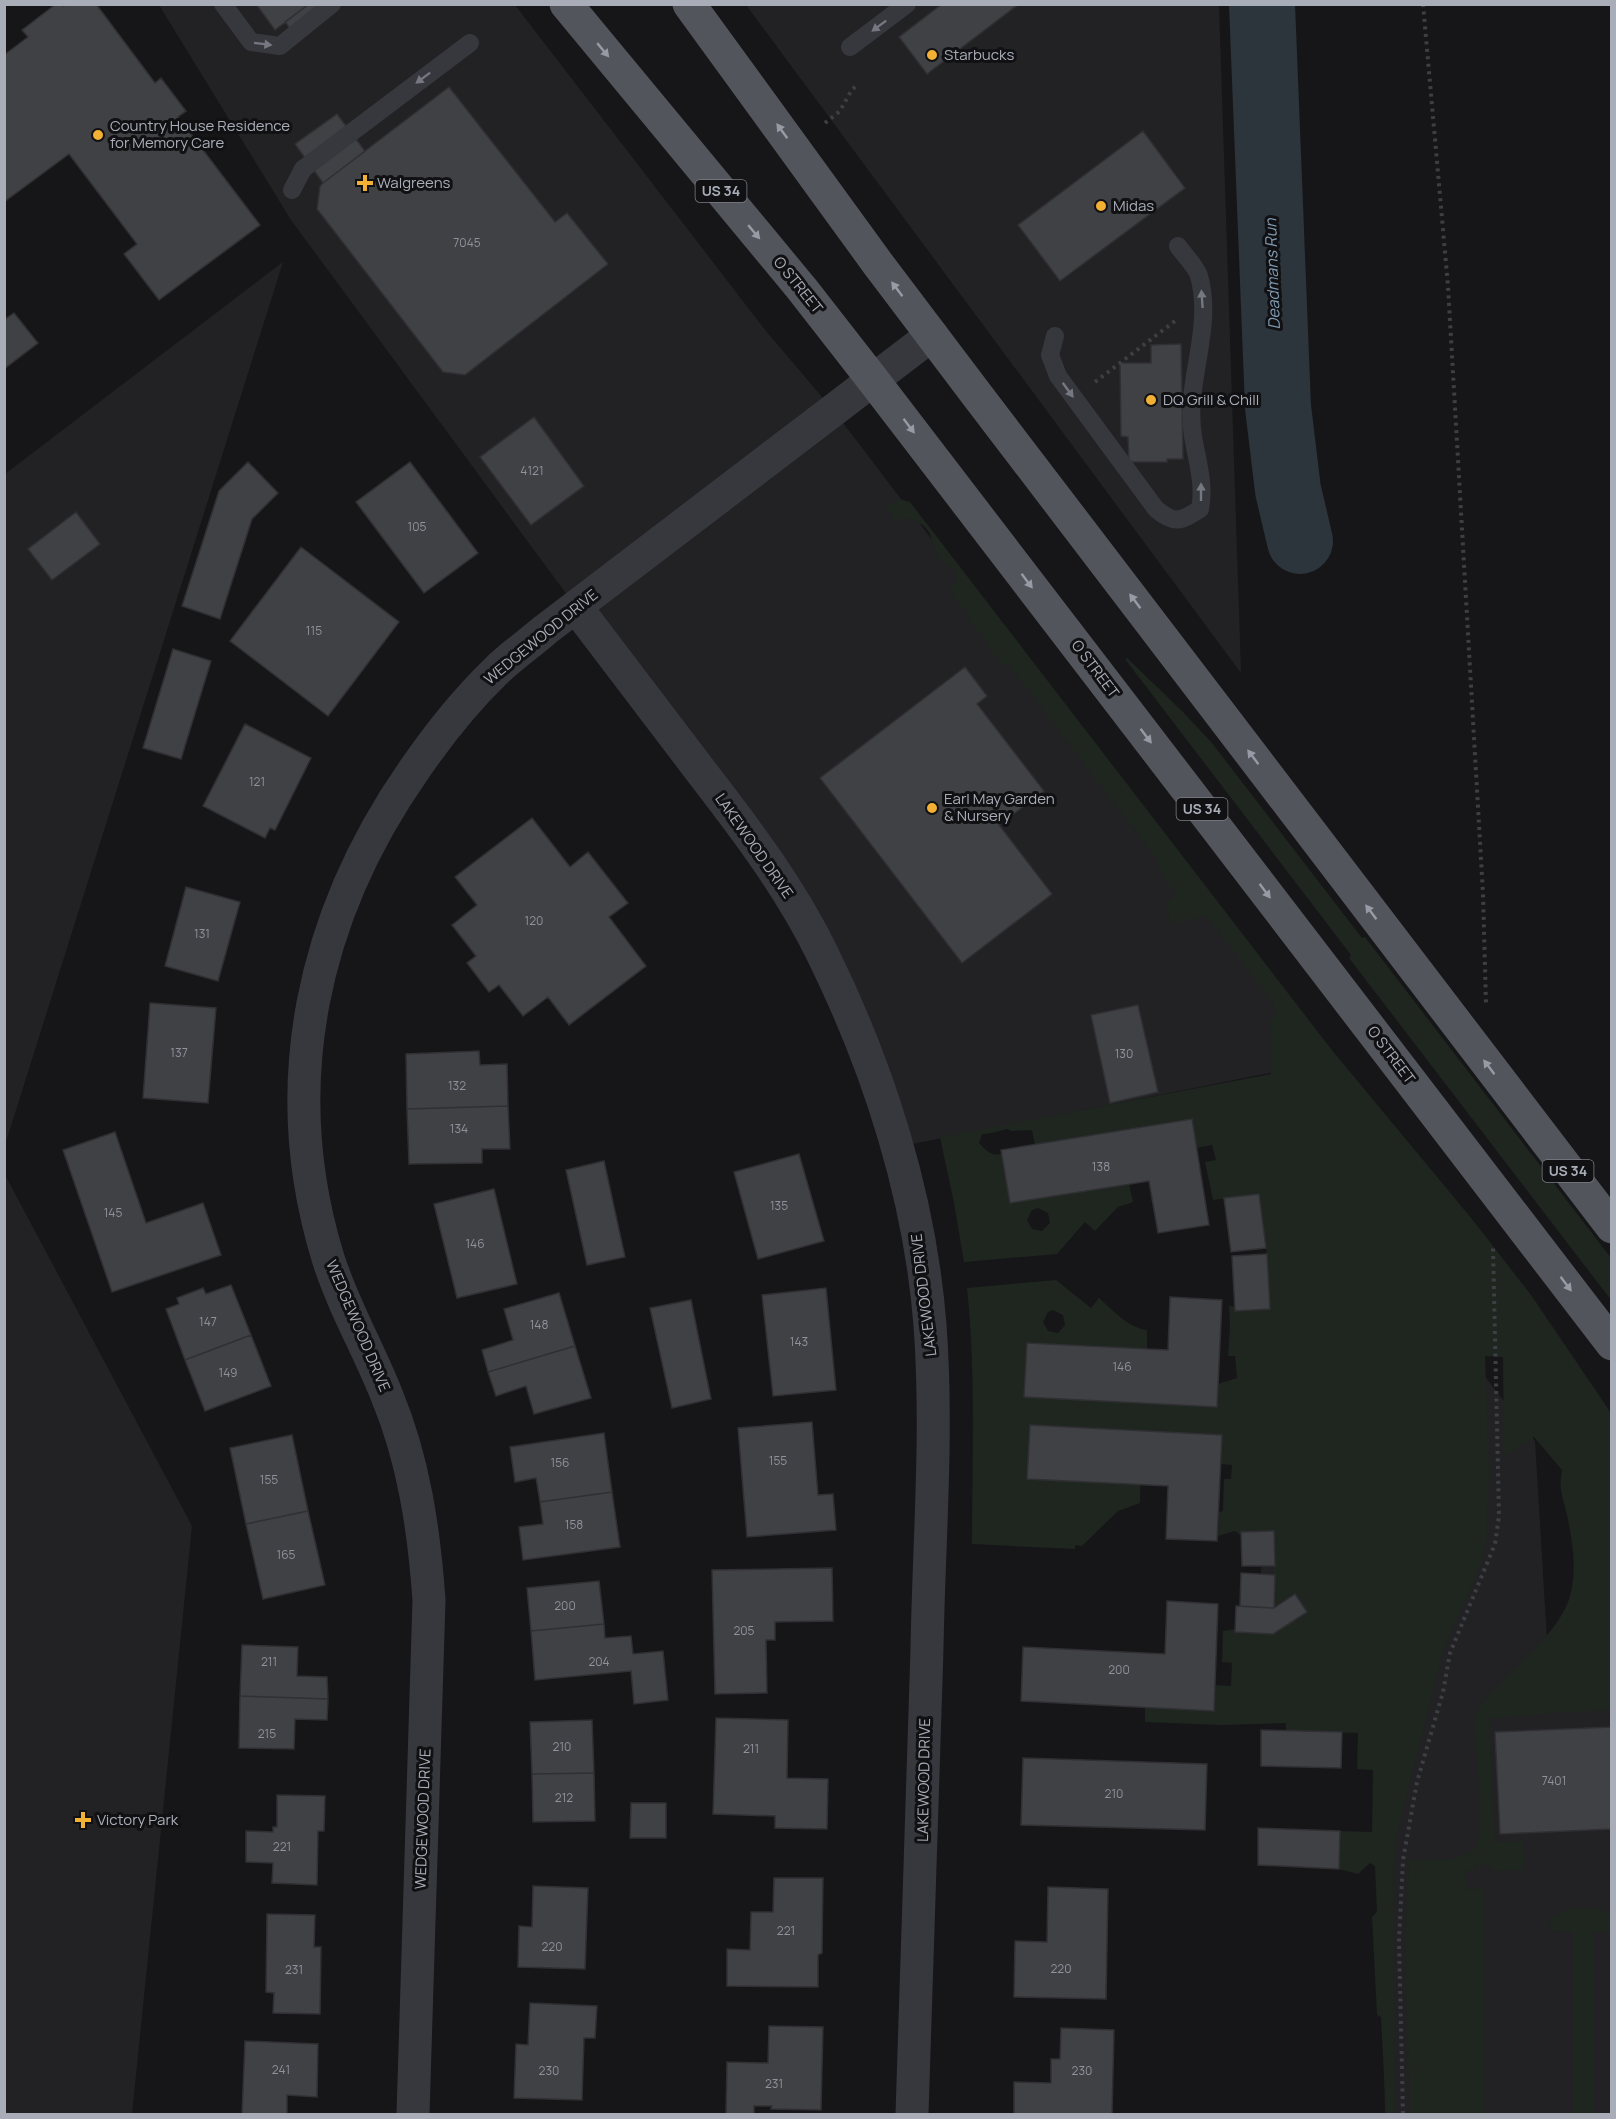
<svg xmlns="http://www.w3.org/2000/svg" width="1616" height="2119" viewBox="0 0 1616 2119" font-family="Manrope,sans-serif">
<rect width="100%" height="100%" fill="#161618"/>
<path fill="#222225" d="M159 5H515L766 331 834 411 1287 1006 1285 1070 897 1147 847 1006 576 607 291 220Z
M746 5H1219L1241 673Z
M283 262 5 1145V474Z
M1283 1116 1535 1441 1550 1689 1611 1691V2114H1385L1383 2012V1723L1254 1719Z
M4 1173 192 1526 132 2114H5Z"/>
<path fill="#1e261f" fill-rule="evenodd" d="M899 499 910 502 1331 1049 1472 1219 1531 1295 1611 1413V1710L1560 1713 1553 1711 1547 1714 1489 1719 1495 1842 1523 1841 1525 1858 1523 1869 1517 1871 1490 1870 1491 1866 1476 1865 1474 1870 1465 1871 1467 1890 1484 1888V2114H1410L1405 1948 1409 1859C1424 1861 1464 1861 1475 1849 1484 1839 1477 1761 1476 1745 1475 1736 1473 1725 1475 1717 1479 1705 1487 1697 1496 1688 1520 1661 1563 1629 1571 1592 1577 1567 1572 1539 1567 1515 1563 1496 1558 1490 1562 1470L1534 1437 1504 1457 1503 1357 1485 1356 1489 1473 1486 1545 1479 1568 1442 1654 1396 1837 1393 1875 1395 2114H1386L1381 2017 1377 2015 1372 1917 1377 1912 1375 1866 1370 1863 1358 1874 1339 1869 1340 1831 1372 1832 1373 1770 1357 1769 1358 1733 1286 1731V1723L1221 1725 1145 1722V1707L1213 1710 1215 1685 1231 1686 1232 1663 1222 1662 1223 1631 1235 1629V1632L1273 1634 1307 1612 1295 1594 1274 1608V1532H1241L1240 1535 1235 1531 1218 1536 1219 1512 1223 1511 1224 1479H1231L1232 1465 1221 1464 1222 1435 1030 1425 1027 1479 1140 1485V1503L1118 1511 1082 1546 1075 1545V1549L972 1544C972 1458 976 1373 967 1288L1056 1280 1091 1308 1099 1298C1113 1310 1128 1328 1147 1330V1349L1027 1343 1025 1397 1217 1407 1218 1384 1237 1378 1235 1356H1228L1230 1327 1229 1306 1270 1309 1267 1254 1259 1194 1213 1200 1205 1162 1216 1160 1212 1145 1196 1148 1035 1145 1032 1130 1011 1131 1007 1129 992 1133 982 1134 979 1143C987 1151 990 1156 1002 1154L1010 1203 1129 1184 1133 1202 1118 1207 1095 1231 1085 1222 1057 1254 964 1262 954 1203 940 1137 1271 1074 1270 1020 1276 1016 1274 1003 1206 916 1173 924 1166 911 1168 901 1176 894 1155 865 1159 861C1107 796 1059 729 1008 663L1002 665 966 615 968 614 948 589 958 579C955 565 944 565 937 555 933 549 932 543 931 537 929 527 918 522 910 518L895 520 885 507ZM1038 1208 1048 1213 1050 1223 1042 1231 1032 1229 1027 1220 1032 1210ZM1053 1310 1063 1315 1065 1325 1058 1333 1048 1331 1043 1322 1048 1312Z
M1127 658 1183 712 1212 743 1362 938 1365 937 1611 1258V1300L1349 958 1351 955 1125 659Z
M1573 1908H1595L1611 1915V1931L1594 1932V2114H1573V1932L1553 1931C1542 1916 1562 1911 1573 1908Z"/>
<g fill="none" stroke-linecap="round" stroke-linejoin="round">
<path stroke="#2c353c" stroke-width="66" d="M1262 4 1278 407 1288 490 1300 541"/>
</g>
<path fill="#404145" stroke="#303034" stroke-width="1.5" d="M56 4 64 6 66 4H96L155 83 161 78 186 111 178 117 260 225 159 300 124 254 137 244 69 154 4 202V55L28 37 22 30Z
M256 4H309L275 30Z
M309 4H325L299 40 285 22Z
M942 4H1019L927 74 899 37Z
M449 87 555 222 567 213 608 264 465 375 443 372 317 209 320 186 323 183Z
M337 114 365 151 323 183 295 144Z
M1143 131 1185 188 1060 281 1018 225Z
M14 313 38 343 4 369V320Z
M1181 344 1183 459H1167V462H1129L1128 437 1121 436 1120 363H1151V345Z
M534 417 584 486 531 525 480 457Z
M248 462 278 493 252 519 220 619 182 606 219 491Z
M410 462 478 553 424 593 356 502Z
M76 512 100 544 52 580 28 549Z
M301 547 399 622 328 716 230 641Z
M173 649 211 661 181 759 143 748Z
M965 667 987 696 977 704 1044 791 999 825 1052 894 962 963 820 778Z
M245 724 311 758 275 830 270 828 265 838 203 806Z
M532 818 570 867 588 852 628 903 609 917 646 966 569 1025 548 997 523 1016 499 985 489 992 467 963 476 956 452 925 477 905 455 877Z
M186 887 240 902 218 981 165 966Z
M150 1003 216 1008 208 1103 143 1098Z
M1138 1005 1158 1092 1110 1103 1091 1015Z
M479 1051 480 1065 507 1064 508 1106 407 1109 406 1054Z
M508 1106 510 1149H482V1163L409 1164 407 1109Z
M1192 1119 1209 1225 1158 1233 1149 1181 1010 1203 1001 1150Z
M115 1132 146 1223 203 1203 221 1255 112 1292 63 1150Z
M799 1154 824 1241 758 1259 734 1172Z
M604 1161 625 1257 587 1265 566 1170Z
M494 1189 517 1284 457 1298 434 1204Z
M1259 1194 1266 1248 1231 1252 1224 1198Z
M1267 1254 1270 1309 1235 1311 1232 1256Z
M231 1285 251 1335 185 1360 166 1309 179 1304 177 1298 203 1288 206 1294Z
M826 1288 836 1390 773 1396 762 1295Z
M559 1293 575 1346 488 1372 482 1350 513 1340 504 1309Z
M1170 1297 1222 1300 1217 1407 1024 1397 1027 1343 1168 1350Z
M691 1300 711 1399 672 1408 650 1308Z
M251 1335 271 1386 205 1411 185 1360Z
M575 1346 591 1398 534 1414 526 1386 496 1396 488 1372Z
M812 1422 818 1495 833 1494 836 1530 747 1537 738 1428Z
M1030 1425 1222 1435 1217 1541 1166 1539 1168 1486 1027 1479Z
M604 1433 612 1492 540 1502 536 1478 515 1482 510 1447Z
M292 1435 308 1511 246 1524 230 1448Z
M612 1492 620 1547 523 1560 519 1527 543 1524 540 1502Z
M308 1511 325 1585 263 1599 246 1524Z
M1274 1531 1275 1566H1242L1241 1532Z
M832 1568 833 1621 775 1622V1640H766L767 1693 715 1694 712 1570Z
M1241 1573 1275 1575 1274 1608 1240 1606Z
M599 1581 604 1624 531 1631 527 1588Z
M1295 1594 1307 1612 1273 1634 1235 1632 1236 1606 1274 1608Z
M1167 1601 1218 1604 1214 1711 1021 1701 1023 1647 1165 1654Z
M604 1624 605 1638 631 1636 633 1654 663 1651 668 1700 634 1704 631 1671 535 1680 531 1631Z
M242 1645 298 1647 297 1676 327 1677 328 1699 240 1696Z
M240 1696 328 1699 327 1720 295 1719 294 1749 239 1748Z
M716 1718 788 1720 787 1778 828 1779 827 1829 775 1828V1816L713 1814Z
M592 1720 594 1773 532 1774 530 1722Z
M1612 1727V1829L1500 1834 1495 1732Z
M1261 1730 1342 1732 1341 1768 1261 1766Z
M1023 1758 1207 1764 1205 1830 1021 1825Z
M594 1773 595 1821 533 1822 532 1774Z
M277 1795 325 1796 324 1831H318L317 1885 272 1883 273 1863 246 1862V1831L273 1832V1827H277Z
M631 1803H666V1838H630Z
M1258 1828 1340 1831 1339 1869 1258 1865Z
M774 1878H823L822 1953 818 1955V1987L727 1986V1949L750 1950 751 1912H773Z
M533 1886 588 1888 585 1969 518 1967 519 1926 532 1927Z
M1048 1887 1108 1889 1106 1999 1014 1997 1015 1941 1047 1942Z
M267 1914 315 1915 314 1947H321L320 2014 273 2013 274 1993 266 1992Z
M530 2003 597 2006 595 2038H584L582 2100 514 2098 516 2044 528 2045Z
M769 2026 823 2027 821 2110 771 2109 772 2106H754V2114H726L727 2062 768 2063Z
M1061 2028 1114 2030 1112 2114H1014V2082L1051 2083V2059H1060Z
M245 2041 318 2044 317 2097 287 2095V2114H242Z"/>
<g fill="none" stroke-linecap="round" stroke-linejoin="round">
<path stroke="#3d3f44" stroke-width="4" stroke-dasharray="3 4.5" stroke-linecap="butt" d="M1423 4 1448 286 1483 894 1486 1004
M825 123 840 111 851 91 857 85
M1095 382 1175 321
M1403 2114 1399 1940 1403 1860 1417 1782 1443 1692 1450 1653 1495 1544 1499 1516 1493 1248"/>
<path stroke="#37383d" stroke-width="18" d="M223 4 251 42 280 46 332 4
M850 47 907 4
M292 190 303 169 470 43
M1055 336 1050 355 1058 376 1156 509C1174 524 1180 522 1200 509 1205 484 1197 461 1193 436 1184 383 1214 330 1199 276 1196 266 1184 255 1178 246"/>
<path stroke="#37383d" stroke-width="33" d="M576 607C618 663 661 718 703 774 747 831 791 889 823 955 879 1069 920 1197 930 1325 938 1432 929 1540 927 1647 923 1803 918 1959 912 2114
M413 2114 429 1600C424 1530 414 1461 387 1396 369 1350 343 1306 328 1258 275 1086 312 916 414 770 438 735 465 701 496 671 511 656 529 644 545 630L932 335"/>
<path stroke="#53555c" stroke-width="33" d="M566 4 802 289 873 380 1612 1344
M689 4 878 264 977 395 1612 1227"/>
</g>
<defs><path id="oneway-solid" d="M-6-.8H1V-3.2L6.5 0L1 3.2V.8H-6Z" transform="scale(1.5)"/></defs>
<g fill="#757881">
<use href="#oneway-solid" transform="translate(879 26) rotate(143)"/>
<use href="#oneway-solid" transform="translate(263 44) rotate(7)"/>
<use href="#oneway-solid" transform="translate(423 78) rotate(143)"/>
<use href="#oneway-solid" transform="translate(1202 299) rotate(-94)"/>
<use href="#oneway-solid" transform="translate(1068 390) rotate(54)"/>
<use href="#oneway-solid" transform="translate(1201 492) rotate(-90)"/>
</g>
<g fill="#979ba6">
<use href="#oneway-solid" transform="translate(603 50) rotate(50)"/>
<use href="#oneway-solid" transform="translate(782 131) rotate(-126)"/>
<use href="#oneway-solid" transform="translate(754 232) rotate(50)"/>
<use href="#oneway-solid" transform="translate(897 289) rotate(-127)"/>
<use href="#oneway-solid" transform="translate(909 426) rotate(53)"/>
<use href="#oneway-solid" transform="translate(1027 581) rotate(53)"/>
<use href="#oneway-solid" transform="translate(1135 601) rotate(-127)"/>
<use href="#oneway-solid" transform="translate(1146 736) rotate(53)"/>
<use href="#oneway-solid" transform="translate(1253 757) rotate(-127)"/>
<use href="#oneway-solid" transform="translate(1265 891) rotate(53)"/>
<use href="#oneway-solid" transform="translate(1371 912) rotate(-127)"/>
<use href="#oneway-solid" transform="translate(1489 1067) rotate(-127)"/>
<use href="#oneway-solid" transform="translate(1566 1284) rotate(53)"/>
</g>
<g fill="#f2b134" stroke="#111113" stroke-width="2">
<circle cx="932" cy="55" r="6"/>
<circle cx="98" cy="135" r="6"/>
<path d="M362 174h6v6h6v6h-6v6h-6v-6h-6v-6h6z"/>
<circle cx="1101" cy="206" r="6"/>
<circle cx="1151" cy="400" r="6"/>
<circle cx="932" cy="808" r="6"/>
<path d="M80 1811h6v6h6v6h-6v6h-6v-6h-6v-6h6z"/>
</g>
<g text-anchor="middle" stroke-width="6" stroke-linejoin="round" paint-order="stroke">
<g font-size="12" fill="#8e929b">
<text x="467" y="247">7045</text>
<text x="532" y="475">4121</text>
<text x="417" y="531">105</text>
<text x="314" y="635">115</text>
<text x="257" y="786">121</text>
<text x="534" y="925">120</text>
<text x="202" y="938">131</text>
<text x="179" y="1057">137</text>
<text x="1124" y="1058">130</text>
<text x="457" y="1090">132</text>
<text x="459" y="1133">134</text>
<text x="1101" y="1171">138</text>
<text x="779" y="1210">135</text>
<text x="113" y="1217">145</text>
<text x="475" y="1248">146</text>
<text x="208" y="1326">147</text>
<text x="539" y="1329">148</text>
<text x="799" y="1346">143</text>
<text x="1122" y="1371">146</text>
<text x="228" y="1377">149</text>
<text x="778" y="1465">155</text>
<text x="560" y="1467">156</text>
<text x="269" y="1484">155</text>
<text x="574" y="1529">158</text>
<text x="286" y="1559">165</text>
<text x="565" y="1610">200</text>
<text x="744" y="1635">205</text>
<text x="269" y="1666">211</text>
<text x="599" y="1666">204</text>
<text x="1119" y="1674">200</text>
<text x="267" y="1738">215</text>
<text x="562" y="1751">210</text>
<text x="751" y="1753">211</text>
<text x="1554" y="1785">7401</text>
<text x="1114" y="1798">210</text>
<text x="564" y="1802">212</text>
<text x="282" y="1851">221</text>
<text x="786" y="1935">221</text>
<text x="552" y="1951">220</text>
<text x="1061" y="1973">220</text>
<text x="294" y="1974">231</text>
<text x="281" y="2074">241</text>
<text x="549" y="2075">230</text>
<text x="1082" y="2075">230</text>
<text x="774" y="2088">231</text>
</g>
<g fill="#111113" stroke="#7b7e86" stroke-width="1.5">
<rect x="695.5" y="180" width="51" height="22" rx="4.5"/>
<rect x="1176.5" y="798" width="51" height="22" rx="4.5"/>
<rect x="1542.5" y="1160" width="51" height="22" rx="4.5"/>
</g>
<g font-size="14" font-weight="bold" fill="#a8adb8">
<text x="721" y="196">US 34</text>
<text x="1202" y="814">US 34</text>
<text x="1568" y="1176">US 34</text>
</g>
<g font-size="15" fill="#a8adb8" stroke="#111113" text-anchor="start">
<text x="944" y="60">Starbucks</text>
<text x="110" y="131">Country House Residence<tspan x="110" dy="17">for Memory Care</tspan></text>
<text x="377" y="188">Walgreens</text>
<text x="1113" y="211">Midas</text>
<text x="1163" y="405">DQ Grill &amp; Chill</text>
<text x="944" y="804">Earl May Garden<tspan x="944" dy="17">&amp; Nursery</tspan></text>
<text x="97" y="1825">Victory Park</text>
</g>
<g font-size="15" fill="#a8adb8" stroke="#111113">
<text transform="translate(798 285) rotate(51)" y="5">O STREET</text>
<text transform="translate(541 637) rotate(-39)" y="5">WEDGEWOOD DRIVE</text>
<text transform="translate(1095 669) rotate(53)" y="5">O STREET</text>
<text transform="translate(754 846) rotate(55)" y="5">LAKEWOOD DRIVE</text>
<text transform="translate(1391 1055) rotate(53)" y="5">O STREET</text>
<text transform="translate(924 1295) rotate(-97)" y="5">LAKEWOOD DRIVE</text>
<text transform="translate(358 1326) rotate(67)" y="5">WEDGEWOOD DRIVE</text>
<text transform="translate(924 1780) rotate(-89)" y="5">LAKEWOOD DRIVE</text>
<text transform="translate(423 1819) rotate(-88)" y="5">WEDGEWOOD DRIVE</text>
</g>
<g font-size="16" font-style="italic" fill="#7f9bb3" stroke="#111113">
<text transform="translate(1272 274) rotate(-92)" y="6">Deadmans Run</text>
</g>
</g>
<rect width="1616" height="2119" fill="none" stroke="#a8adb8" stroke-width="12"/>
</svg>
